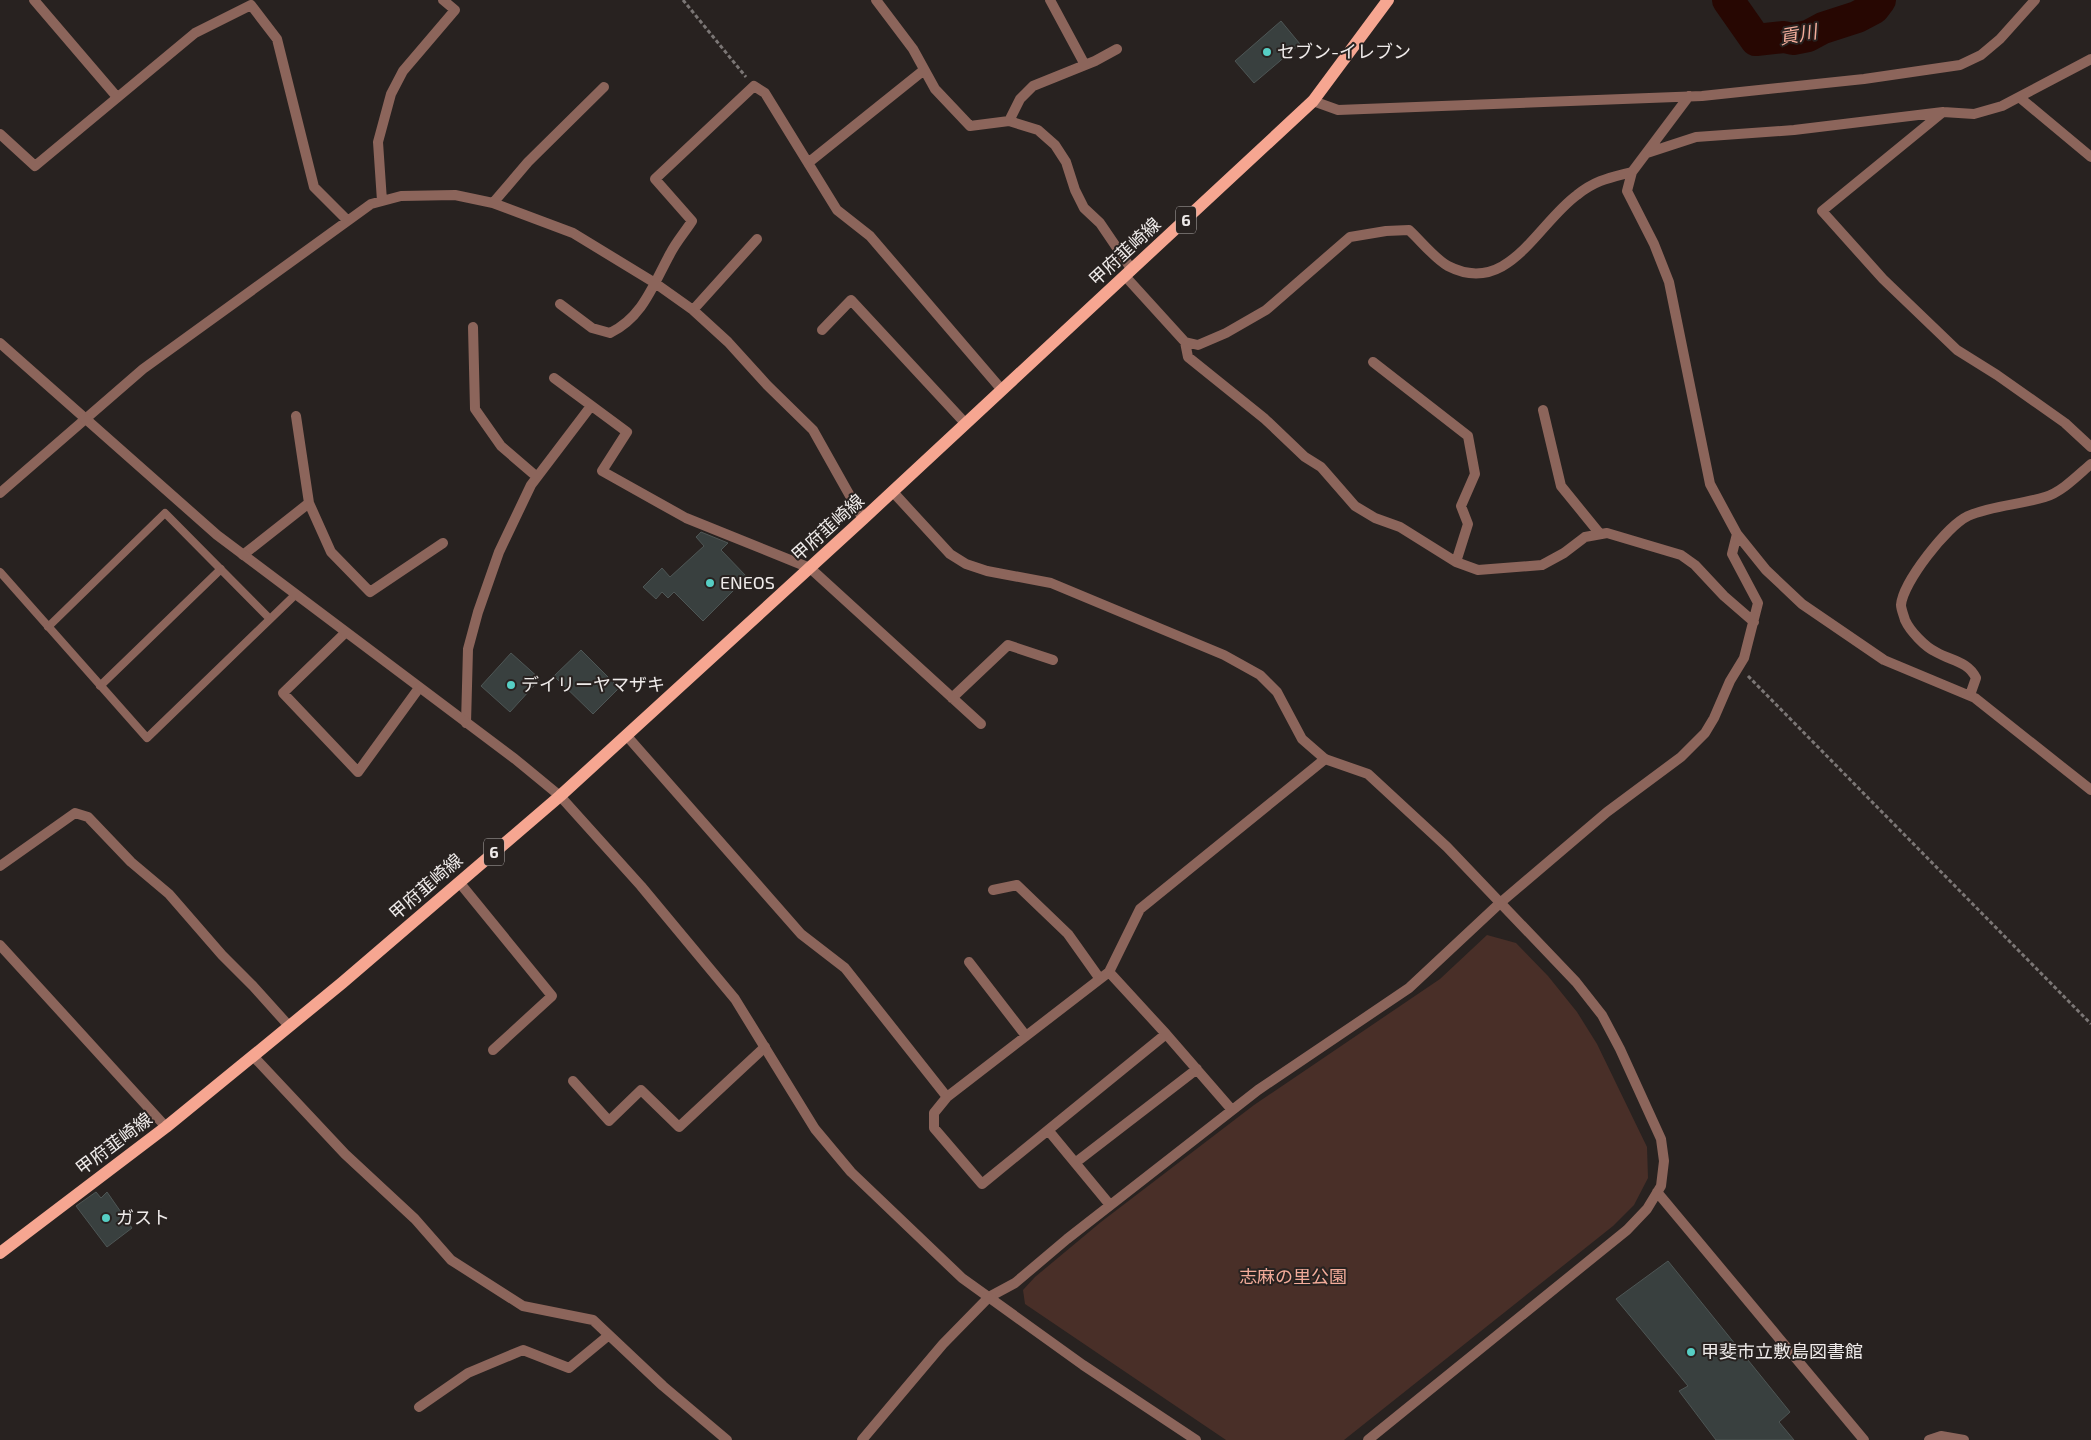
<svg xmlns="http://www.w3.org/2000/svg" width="2091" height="1440" viewBox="0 0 2091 1440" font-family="'Exo 2','Noto Sans JP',sans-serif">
<rect width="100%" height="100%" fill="#282220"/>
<path fill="#492f28" d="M1487 935 1516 943 1548 976 1577 1012 1597 1044 1647 1147 1648 1178 1634 1205 1613 1226 1344 1440H1226L1025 1304 1023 1290 1035 1277 1101 1222 1254 1105 1440 979Z"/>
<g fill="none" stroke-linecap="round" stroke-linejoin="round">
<path stroke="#270702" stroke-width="32" d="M1728 0 1756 40 1784 37 1793 39 1808 36 1823 28 1857 17 1874 8 1880 0"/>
</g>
<path fill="#39403f" stroke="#4e5655" d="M1281 21 1300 44 1254 83 1235 61Z
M701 532 728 543 721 550 747 577 703 621 674 592 668 598 662 592 656 599 643 587 662 568 670 577 704 546 696 537Z
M581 650 619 688 593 714 554 676Z
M511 653 540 679 510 712 481 686Z
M96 1192 101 1198 107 1192 132 1228 107 1247 76 1206Z
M1668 1261 1790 1412 1779 1422 1794 1440H1716L1679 1391 1688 1386 1616 1299Z"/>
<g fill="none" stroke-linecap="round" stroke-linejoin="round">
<path stroke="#7b7675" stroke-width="3" stroke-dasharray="4 2.5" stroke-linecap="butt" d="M683 0 746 77
M1748 676 2091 1024"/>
<path stroke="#8c655b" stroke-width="8" d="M0 572 147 738 295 595
M48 627 165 513 270 619
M100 686 221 569"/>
<path stroke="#8c655b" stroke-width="10" d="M34 0 117 97
M876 0 913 49 935 89 970 126 1009 121 1038 130 1055 145 1066 162 1075 190 1084 208 1100 223 1132 270
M1050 0 1085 65
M1689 96 1632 172 1627 191 1654 244 1669 282 1710 484 1737 534 1766 570 1802 604 1884 660 1975 698 2091 790
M2019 97 2091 157
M1313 101 1338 110 1702 96 1864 79 1960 65 1981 55 2000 39 2035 0
M1943 112 1822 211 1883 279 1957 350 1997 375 2065 423 2091 447
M1009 121 1020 99 1033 86 1095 61 1117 49
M0 134 35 166 195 33 251 5 277 39 314 187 347 220
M1647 153 1696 137 1794 130 1943 112 1974 114 2002 106 2091 59
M808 163 924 70
M382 201 378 142 391 94 403 71 455 10 443 0
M493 203 528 162 604 87
M1125 276 1185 342 1198 345 1226 333 1266 310 1350 237 1386 231 1409 230C1420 240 1435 259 1448 266 1508 297 1537 224 1577 195 1596 180 1609 178 1632 172
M560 304 592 328 610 333C643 317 653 285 670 254 676 242 685 232 692 221L655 179 754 86 765 93 837 210 870 236 1002 390
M693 310 757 239
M473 327 475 409 501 446 537 477
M822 330 851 300 966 424
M1185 342 1188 357 1265 419 1305 457 1321 467 1355 506 1375 518 1400 527 1456 562 1478 570 1542 565 1564 553 1585 537 1607 533 1681 555 1695 565 1724 596 1754 622
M1373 362 1468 436 1475 474 1461 506 1468 524 1456 562
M554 378 627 432 602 471 686 518 810 568 981 724
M1543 410 1561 486 1600 534
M0 493 143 369 371 204 401 196 455 195 493 203 573 233 655 283 693 310 728 342 767 385 813 430 863 519
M309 503 331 552 370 592 443 543
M243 555 309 503 296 416
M345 633 283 693 358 772 419 688
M1970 695 1976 678C1968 661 1951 661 1936 652 1925 647 1910 631 1905 620 1904 616 1901 609 1901 605 1903 582 1947 526 1968 516 1993 505 2020 505 2045 497 2062 492 2078 475 2091 464
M952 698 1008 645 1053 660
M466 723 468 649 478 612 499 552 531 485 591 406
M626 735 801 934 845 968 947 1097
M0 866 75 813 88 817 131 862 169 894 222 955 253 986 289 1026
M459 882 552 996 493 1050
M993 890 1017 885 1068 934 1100 979
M0 945 166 1127
M969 962 1026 1036
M1109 972 1166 1034 1232 1110
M1166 1034 982 1184 934 1128V1113L947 1097 1109 972 1140 909 1325 759
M253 1056 345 1154 415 1219 451 1260 523 1306 593 1320 663 1386 727 1440
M573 1081 609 1121 641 1090 679 1127 765 1047
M1048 1130 1110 1205
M1075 1163 1197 1069
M419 1407 468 1373 523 1350 569 1368 609 1335
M862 1440 943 1344 989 1297 1015 1283 1067 1239 1258 1090 1409 988 1500 903 1607 812 1681 757 1705 733 1714 718 1730 681 1744 658 1758 603 1732 554 1737 534"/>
<path stroke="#8c655b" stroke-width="10" d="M0 343 217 535 515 759 560 796 641 886 735 999 815 1129 851 1172 962 1278 1083 1365 1196 1440
M893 492 950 554 966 564 987 571 1051 583 1224 655 1260 675 1277 692 1302 739 1325 759 1368 774 1447 847 1576 982 1602 1015 1620 1049 1661 1139 1664 1161 1661 1186 1647 1209 1627 1230 1368 1440
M1657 1192 1864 1440
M1929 1440 1941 1436 1964 1440"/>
<path stroke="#f6a691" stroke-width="12" d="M0 1253 166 1127 253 1056 342 983 560 796 863 519 1313 101 1388 0"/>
</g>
<g fill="#56cec4" stroke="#282220" stroke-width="2">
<circle cx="1267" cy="52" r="5"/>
<circle cx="710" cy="583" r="5"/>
<circle cx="511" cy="685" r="5"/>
<circle cx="106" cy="1218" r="5"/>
<circle cx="1691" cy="1352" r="5"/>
</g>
<g text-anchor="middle" stroke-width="4" stroke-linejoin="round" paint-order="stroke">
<g fill="#282220" stroke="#b3afad" stroke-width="1">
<rect x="1176" y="206.5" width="20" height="27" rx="4"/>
<rect x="484" y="838.5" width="20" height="27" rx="4"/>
</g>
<g font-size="16" font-weight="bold" fill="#efebea">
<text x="1186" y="226">6</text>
<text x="494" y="858">6</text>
</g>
<g font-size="18" fill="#efebea" stroke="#282220" text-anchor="start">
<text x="1277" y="58">セブン-イレブン</text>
<text x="720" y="589">ENEOS</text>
<text x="521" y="691">デイリーヤマザキ</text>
<text x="116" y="1224">ガスト</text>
<text x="1701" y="1358">甲斐市立敷島図書館</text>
</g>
<g font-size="18" fill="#efebea" stroke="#282220">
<text transform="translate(1125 252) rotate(-43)" y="6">甲府韮崎線</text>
<text transform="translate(828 528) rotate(-42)" y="6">甲府韮崎線</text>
<text transform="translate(426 887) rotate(-41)" y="6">甲府韮崎線</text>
<text transform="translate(114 1144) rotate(-37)" y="6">甲府韮崎線</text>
</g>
<g font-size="18" fill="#f2ab99" stroke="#282220">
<text x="1293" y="1283">志麻の里公園</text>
</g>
<g font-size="19" font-style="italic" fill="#f5ae9c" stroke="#282220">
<text transform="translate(1798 34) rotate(-10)" y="7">貢川</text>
</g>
</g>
</svg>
